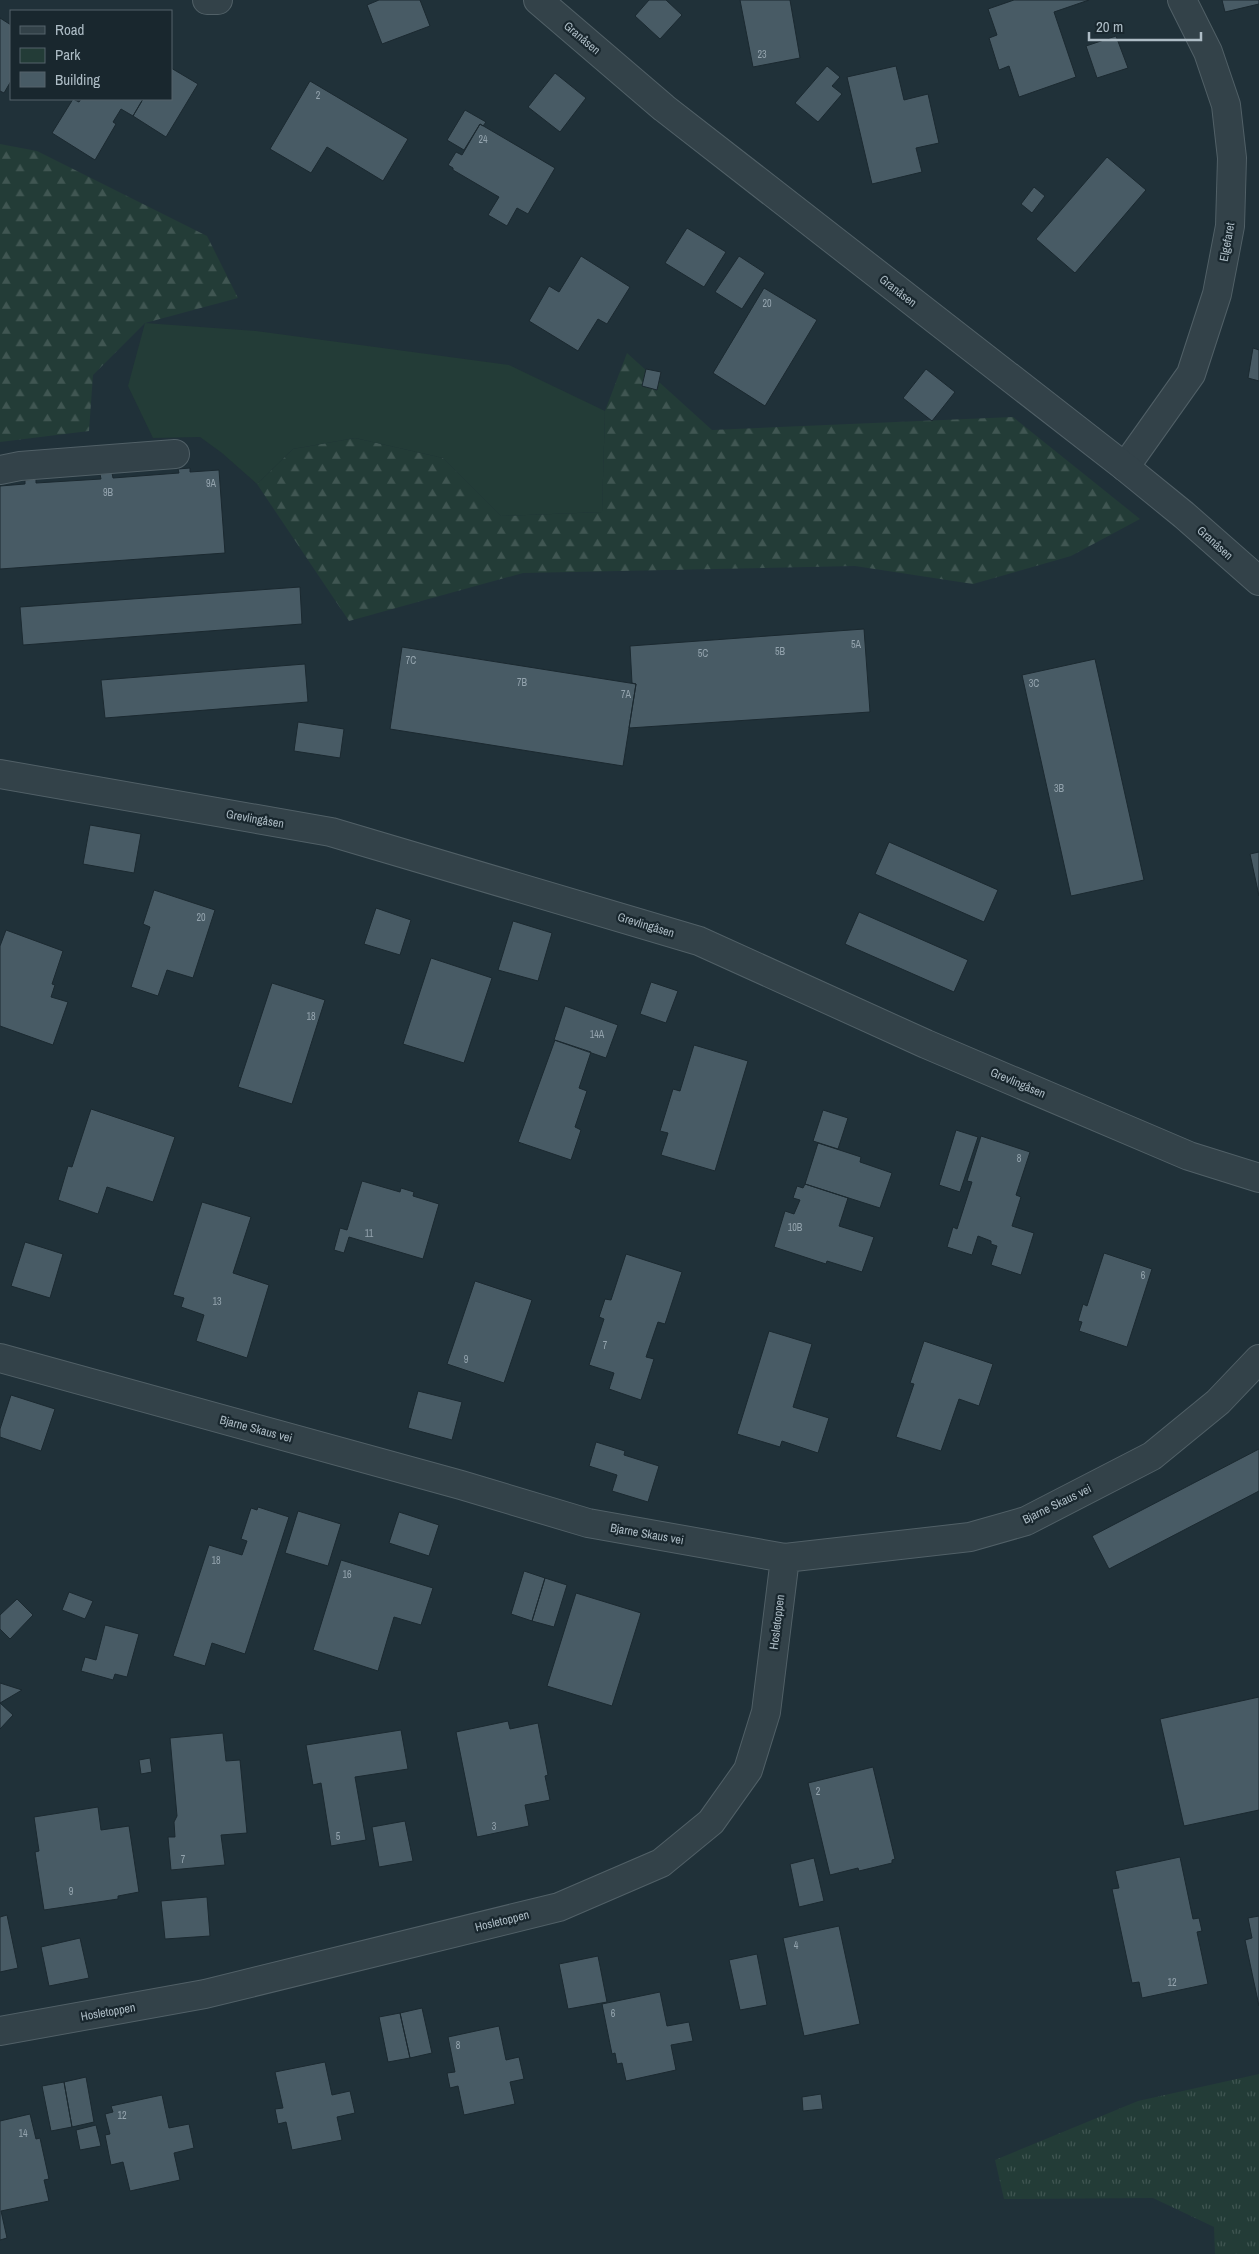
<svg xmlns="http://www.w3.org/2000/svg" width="1259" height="2254" viewBox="0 0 1259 2254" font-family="'Archivo Narrow',sans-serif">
<defs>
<pattern id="grass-tufts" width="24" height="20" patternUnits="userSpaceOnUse" patternTransform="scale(1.25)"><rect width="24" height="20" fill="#233c37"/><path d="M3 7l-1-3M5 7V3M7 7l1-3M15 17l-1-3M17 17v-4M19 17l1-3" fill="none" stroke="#405652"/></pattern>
<pattern id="forest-firs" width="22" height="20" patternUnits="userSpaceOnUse" patternTransform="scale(1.25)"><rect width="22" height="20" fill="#233c37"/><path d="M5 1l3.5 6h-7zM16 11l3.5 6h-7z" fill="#405652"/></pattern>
</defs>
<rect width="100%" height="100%" fill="#203139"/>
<path fill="url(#grass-tufts)" d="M1259 2074V2254H1215L1214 2227 1153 2198 1004 2199 995 2160 1138 2101Z"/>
<path fill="url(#forest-firs)" d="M0 144 37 151 207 236 238 298 145 323 93 375 89 431 0 442Z
M627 353 712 430 1013 417 1140 519 1071 556 973 584 855 566 523 573 349 621 257 484 293 449 355 438 443 458 501 516 602 512 605 411Z"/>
<path fill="#233c37" d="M145 323 256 331 509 365 605 411 602 512 501 516 443 458 355 438 293 449 257 484 222 453 200 437 153 438 128 386Z"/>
<path fill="#485b65" stroke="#1b2930" d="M379 0H420L430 26 382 44 367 5Z
M649 0H666L682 15 660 39 635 16Z
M740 0H790L800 58 753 67Z
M1014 0H1089L1054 12 1076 77 1019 97 1009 66 999 70 989 38 997 35 988 9Z
M1222 0H1259V4L1225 12Z
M0 18 11 25V81L4 93 0 91Z
M1116 36 1128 68 1097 78 1086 46Z
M827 66 840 77 832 86 842 94 818 122 795 103Z
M896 66 904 100 928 94 939 143 916 148 922 172 872 184 847 77Z
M171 68 198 84 166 137 133 116 143 99H171Z
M555 73 586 98 560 132 528 107Z
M310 81 408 139 383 181 327 147 311 173 270 149Z
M73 99 79 102 81 99H143L133 116 121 109 113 122 116 124 95 160 52 133Z
M465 110 486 122 483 126 480 124 464 150 447 140Z
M480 124 555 168 528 214 517 208 507 226 488 215 499 197 453 170V168L448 165 456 152 462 155Z
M1107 157 1146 190 1075 273 1036 239Z
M1034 187 1045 196 1032 213 1021 204Z
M687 228 726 252 704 287 665 263Z
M581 256 630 287 607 324 598 319 578 351 529 321 549 286 559 292Z
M739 256 765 273 742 309 715 292Z
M764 288 817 320 765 406 713 373Z
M1253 348 1259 350V381L1248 378Z
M646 369 661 372 657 390 642 386Z
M926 369 955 392 932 421 903 398Z
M190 468V472L219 470 225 553 0 569V486L25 484V480L36 479V483L101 479 100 474 112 473 113 478 179 473 178 469Z
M300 587 302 624 23 645 20 607Z
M864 629 870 712 629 728 636 684 632 683 630 646Z
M402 647 636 684 623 766 390 729Z
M1095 659 1144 880 1071 896 1022 675Z
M305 664 308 702 105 718 101 680Z
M298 722 344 729 340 758 294 751Z
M90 825 141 834 134 873 83 864Z
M889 842 998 890 984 922 875 874Z
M1259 852V896L1250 854Z
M154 890 215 910 193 978 167 970 158 996 131 987 150 927 143 924Z
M376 908 411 920 400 955 364 944Z
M859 912 968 960 954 992 845 944Z
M513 921 552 933 538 981 498 970Z
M6 930 63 951 52 984 55 985 51 997 68 1002 53 1045 0 1026V946Z
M431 958 492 978 464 1063 403 1044Z
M651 982 678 991 666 1023 640 1014Z
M272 983 325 1000 292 1104 238 1087Z
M565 1006 618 1025 606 1058 554 1040Z
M555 1040 591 1052 579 1088 587 1091 575 1127 581 1130 571 1160 518 1142Z
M694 1045 748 1061 715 1171 661 1155 668 1133 660 1131 673 1089 680 1091Z
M91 1109 175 1137 153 1202 107 1187 98 1214 58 1200 68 1166 72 1167Z
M823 1110 848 1118 838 1149 813 1141Z
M956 1130 978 1137 960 1192 939 1185Z
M981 1136 1030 1152 1016 1195 1021 1197 1012 1226 1034 1233 1021 1275 991 1265 997 1246 991 1244V1241L978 1236 972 1255 947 1247 953 1227 957 1229 972 1182 967 1181Z
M818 1143 861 1157 860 1162 892 1173 880 1208 805 1184Z
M362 1181 400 1192 401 1188 414 1192 413 1196 439 1204 423 1259 349 1237 344 1253 334 1250 340 1228 347 1230Z
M805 1184 848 1198 839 1226 874 1237 862 1272 827 1261 826 1264 774 1247 785 1211 794 1214 800 1200 793 1198 797 1186 803 1188Z
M202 1202 251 1217 233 1273 269 1285 247 1358 196 1341 204 1315 181 1307 184 1298 173 1295Z
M25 1242 63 1254 50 1298 11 1286Z
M1104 1253 1152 1269 1127 1347 1079 1331 1082 1322 1078 1321 1083 1304 1087 1306Z
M626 1254 682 1272 665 1324 658 1322 646 1357 654 1359 641 1400 609 1389 614 1373 589 1365 604 1319 599 1317 605 1299 611 1300Z
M475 1281 532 1300 504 1383 447 1364Z
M769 1331 812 1344 793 1407 829 1418 818 1453 782 1441 780 1447 737 1434Z
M924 1341 993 1364 979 1406 959 1399 941 1451 896 1437 914 1384 910 1383Z
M418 1391 462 1402 452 1440 408 1428Z
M11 1395 55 1409 41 1451 0 1437V1429Z
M596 1442 625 1451 624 1455 659 1466 648 1502 612 1491 617 1475 589 1466Z
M1259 1449V1491L1109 1569 1092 1536Z
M258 1507 289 1517 245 1654 212 1643 205 1666 173 1656 209 1545 242 1555 247 1541 241 1539 251 1508 257 1510Z
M298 1511 341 1524 328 1566 285 1553Z
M399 1512 439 1525 429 1556 389 1543Z
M341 1560 433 1588 421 1625 394 1617 378 1671 313 1650Z
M524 1571 545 1578 532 1621 511 1614Z
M545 1578 567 1585 554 1627 532 1621Z
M69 1592 93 1601 85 1619 62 1610Z
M576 1593 641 1613 612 1706 547 1686Z
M17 1599 33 1615 10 1639 0 1629V1615Z
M105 1625 139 1634 127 1677 115 1674 113 1680 81 1671 85 1657 96 1660Z
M0 1683 22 1690 0 1703 13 1715 0 1729Z
M1259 1697V1810L1184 1826 1160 1719Z
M508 1721 510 1729 538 1723 548 1775 545 1776 550 1800 525 1805 529 1826 477 1837 456 1732Z
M401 1730 408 1769 355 1777 366 1840 331 1846 321 1783 313 1785 306 1745Z
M223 1733 226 1761 240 1760 247 1833 221 1835 225 1865 171 1870 168 1837H175L174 1822 177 1816 170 1738Z
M150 1758 152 1772 141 1774 139 1760Z
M873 1767 895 1859 892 1860V1863L859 1871 858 1868 830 1875 808 1783Z
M98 1807 101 1830 129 1826 139 1892 118 1896V1899L44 1910 35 1852 39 1851 34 1817Z
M405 1821 413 1861 379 1867 372 1827Z
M1180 1857 1193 1919 1199 1918 1202 1931 1197 1932 1208 1984 1142 1998 1139 1982 1132 1983 1112 1889 1119 1888 1115 1871Z
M814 1858 824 1901 799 1907 790 1864Z
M207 1897 210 1936 165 1939 161 1901Z
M7 1915 18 1968 0 1972V1917Z
M1259 1916V2006L1245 1940 1252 1938 1248 1918Z
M839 1926 860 2024 804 2036 783 1938Z
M80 1938 89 1978 49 1986 41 1947Z
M757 1954 767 2005 740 2010 729 1960Z
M598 1956 607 2002 568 2009 559 1964Z
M660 1992 667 2026 689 2022 693 2041 671 2045 676 2070 626 2081 622 2063 617 2064 615 2053 612 2054 602 2004Z
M422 2008 432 2053 410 2058 400 2013Z
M400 2013 410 2058 388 2062 379 2017Z
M499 2026 506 2060 519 2057 524 2079 510 2082 515 2104 464 2115 458 2086 450 2088 447 2073 455 2072 448 2037Z
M325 2062 332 2095 350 2091 355 2113 337 2117 342 2140 292 2150 286 2122 278 2124 275 2109 283 2108 275 2072Z
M86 2077 94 2122 72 2127 64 2082Z
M64 2082 72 2127 51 2131 42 2086Z
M821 2094 823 2109 803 2111 802 2097Z
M162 2095 169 2128 189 2124 194 2148 174 2153 180 2180 130 2191 123 2162 111 2165 105 2135 110 2134 105 2114 113 2112 111 2106Z
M30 2114 36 2139 40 2138 49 2179 44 2180 49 2201 1 2211 7 2238 0 2240V2121Z
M96 2125 101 2146 80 2150 76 2130Z"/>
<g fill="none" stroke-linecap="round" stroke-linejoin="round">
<g stroke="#516067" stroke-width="30">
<path id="minor" d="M207 0H218
M1125 467 1191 374 1217 294 1230 226 1232 158 1226 105 1208 52 1182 0
M0 470 20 466 175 454
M0 774 331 832 699 941 926 1044 1189 1156 1259 1178
M0 1358 461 1485 588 1523 785 1558 970 1537 1026 1521 1152 1456 1218 1402 1259 1359
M0 2031 205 1994 559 1907 661 1863 711 1822 748 1770 766 1712 785 1558"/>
</g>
<g stroke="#516067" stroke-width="30">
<path id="tertiary" d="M538 0 664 108 1125 467 1184 515 1259 581"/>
</g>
<use href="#minor" stroke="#334249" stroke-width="28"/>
<use href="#tertiary" stroke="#334249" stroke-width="28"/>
</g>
<g text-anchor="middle" stroke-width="4.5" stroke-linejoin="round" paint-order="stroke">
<g font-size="10" fill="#94a4ae">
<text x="762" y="58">23</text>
<text x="318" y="99">2</text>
<text x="483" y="143">24</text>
<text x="767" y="307">20</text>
<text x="211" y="487">9A</text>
<text x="108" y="496">9B</text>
<text x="856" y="648">5A</text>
<text x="780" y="655">5B</text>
<text x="703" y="657">5C</text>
<text x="411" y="664">7C</text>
<text x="522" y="686">7B</text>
<text x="1034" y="687">3C</text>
<text x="626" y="698">7A</text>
<text x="1059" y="792">3B</text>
<text x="201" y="921">20</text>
<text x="311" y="1020">18</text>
<text x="597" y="1038">14A</text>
<text x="1019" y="1162">8</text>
<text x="795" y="1231">10B</text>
<text x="369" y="1237">11</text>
<text x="1143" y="1279">6</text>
<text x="217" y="1305">13</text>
<text x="605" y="1349">7</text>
<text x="466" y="1363">9</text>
<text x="216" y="1564">18</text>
<text x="347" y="1578">16</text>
<text x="818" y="1795">2</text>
<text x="494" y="1830">3</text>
<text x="338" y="1840">5</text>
<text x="183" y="1863">7</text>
<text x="71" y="1895">9</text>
<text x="796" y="1949">4</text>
<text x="1172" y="1986">12</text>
<text x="613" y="2017">6</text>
<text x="458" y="2049">8</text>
<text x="122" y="2119">12</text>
<text x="23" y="2137">14</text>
</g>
<g font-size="12" fill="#aebdc6" stroke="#19272e">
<text transform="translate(582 38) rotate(40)" y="4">Granåsen</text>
<text transform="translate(1227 242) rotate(-80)" y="4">Elgefaret</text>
<text transform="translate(898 291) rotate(38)" y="4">Granåsen</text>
<text transform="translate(1215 543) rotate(42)" y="4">Granåsen</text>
<text transform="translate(255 819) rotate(10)" y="4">Grevlingåsen</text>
<text transform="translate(646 925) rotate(17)" y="4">Grevlingåsen</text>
<text transform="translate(1018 1083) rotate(23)" y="4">Grevlingåsen</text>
<text transform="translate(256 1429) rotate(15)" y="4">Bjarne Skaus vei</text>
<text transform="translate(1057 1504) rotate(-26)" y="4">Bjarne Skaus vei</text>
<text transform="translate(647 1534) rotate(10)" y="4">Bjarne Skaus vei</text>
<text transform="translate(777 1622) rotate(-83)" y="4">Hosletoppen</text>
<text transform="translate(502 1921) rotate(-14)" y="4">Hosletoppen</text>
<text transform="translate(108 2012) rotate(-10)" y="4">Hosletoppen</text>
</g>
</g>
<rect x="10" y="10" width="162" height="90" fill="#19272e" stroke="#55636b"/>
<rect x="20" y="26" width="25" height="8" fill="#334249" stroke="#55636b"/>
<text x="55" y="35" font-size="15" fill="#aebdc6">Road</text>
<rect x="20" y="48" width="25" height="15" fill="#233c37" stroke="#55636b"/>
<text x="55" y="60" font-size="15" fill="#aebdc6">Park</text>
<rect x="20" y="72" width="25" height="15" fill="#485b65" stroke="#55636b"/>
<text x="55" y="85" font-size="15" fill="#aebdc6">Building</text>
<path d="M1089 32v8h112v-8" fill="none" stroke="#aebdc6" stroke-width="2.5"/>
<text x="1096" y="32" font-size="15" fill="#aebdc6" stroke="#19272e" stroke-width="4" paint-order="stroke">20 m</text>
</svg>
